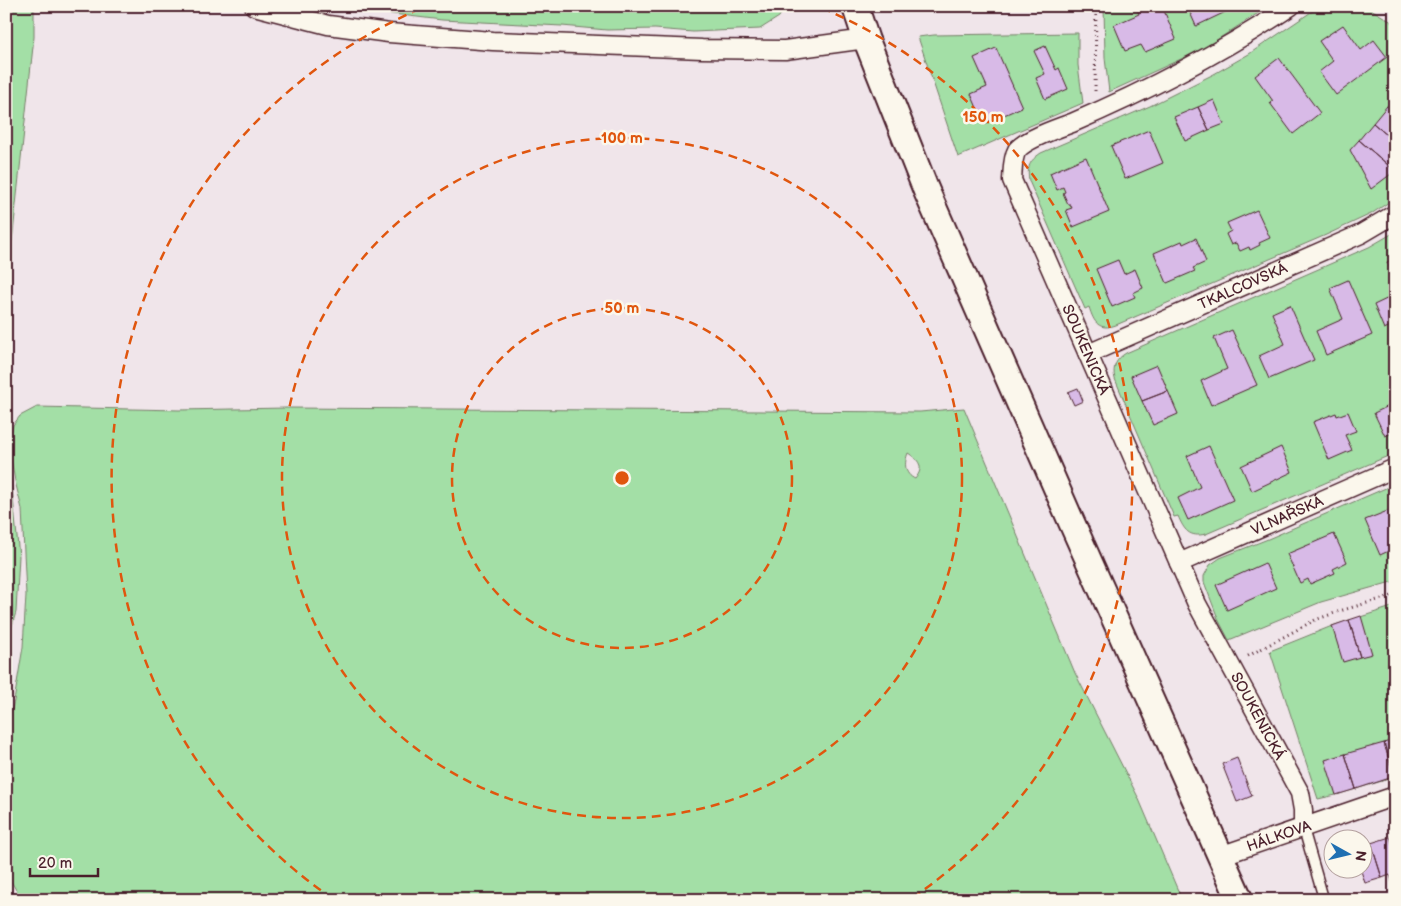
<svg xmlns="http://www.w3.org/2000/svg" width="1401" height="906" viewBox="0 0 1401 906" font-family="'Balsamiq Sans',sans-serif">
<rect width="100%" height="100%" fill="#f0e5ea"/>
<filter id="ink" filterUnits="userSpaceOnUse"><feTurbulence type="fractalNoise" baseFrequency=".02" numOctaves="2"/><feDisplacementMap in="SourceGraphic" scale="10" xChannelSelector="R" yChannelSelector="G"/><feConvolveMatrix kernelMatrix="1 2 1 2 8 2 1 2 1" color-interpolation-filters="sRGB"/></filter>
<g filter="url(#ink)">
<path fill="#a3dfa6" stroke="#767f68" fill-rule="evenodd" d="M6 6H34V37L13 233 6 279Z
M335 6H785L779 17 760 29 693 32 655 29 607 30 562 26 442 20 343 8Z
M1104 6H1269L1203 49 1109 92 1105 58Z
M1320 6H1366L1395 24V198L1371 214 1326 235 1116 325C1099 331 1094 323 1089 307L1085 309 1029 181C1027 167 1029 161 1041 153L1150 106 1214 74 1249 54Z
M1078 33V65L1083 103 958 157 918 37 934 35Z
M1395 232V453L1206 534C1189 538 1184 530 1178 516L1174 517 1115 379C1112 367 1116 359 1126 353L1369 247Z
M37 407 179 410 287 408 920 412 964 408 1075 673 1138 797 1182 900H22L6 873V728L14 701 23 647 26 595 22 509 15 481 8 443 13 425 20 416ZM908 453C919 460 925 467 915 479 904 474 904 463 908 453Z
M6 432 19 556 16 612 6 646Z
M1395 484V581L1321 602 1229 640 1219 621 1204 582V576L1210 565 1220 558 1268 539Z
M1395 606V777L1336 795 1318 799 1270 651 1332 626Z"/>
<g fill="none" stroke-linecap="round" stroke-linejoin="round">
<path stroke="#738da1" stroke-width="7" d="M6 22 9 18 10 6"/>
</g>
<path fill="#d8bae7" stroke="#4a1f2b" d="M1136 6H1162L1176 39 1145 52 1141 45 1125 51 1114 25 1139 14Z
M1187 6H1238L1196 26Z
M1343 25 1361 50 1374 40 1387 57 1336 95 1319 72 1333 61 1319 41Z
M1045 46 1056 70 1059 68 1068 89 1045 99 1036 78 1045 74 1034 51Z
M996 48 1022 107 984 124 971 94 987 87 974 58Z
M1279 58 1320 113 1293 134 1270 103 1273 101 1255 76Z
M1395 98V113L1387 106Z
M1214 100 1224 124 1209 130 1198 107Z
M1387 106 1395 113V142L1373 123Z
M1198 107 1209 130 1185 141 1174 117Z
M1373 123 1395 142V171L1359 140Z
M1149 130 1163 163 1125 179 1111 146Z
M1359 140 1395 171 1371 189 1350 150Z
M1086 157 1109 212 1073 227 1066 210 1072 208 1070 204H1068L1063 193 1065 192 1063 187 1057 190 1050 173Z
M1257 210 1270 238 1259 243 1260 245 1250 250 1249 247 1240 251 1236 243 1231 245 1226 234 1231 231 1227 223Z
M1196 238 1206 262 1193 268 1195 271 1167 283 1154 253 1182 241 1183 244Z
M1395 258V280L1387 262Z
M1118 260 1124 274 1135 269 1143 288 1133 293 1135 297 1112 307 1096 269Z
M1348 280 1372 335 1326 355 1316 331 1343 319 1330 288Z
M1395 295V324L1384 329 1374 305Z
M1290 305 1314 360 1269 379 1259 356 1285 344 1272 313Z
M1232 330 1257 385 1211 405 1201 381 1227 369 1214 338Z
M1157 365 1168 391 1142 401 1131 376Z
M1395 378V393L1389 380Z
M1078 388 1083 401 1074 405 1068 392Z
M1168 391 1178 414 1153 425 1142 401Z
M1395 403V432L1385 436 1374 413Z
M1348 412 1356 431 1345 435 1352 450 1329 460 1313 422 1336 413 1337 416Z
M1209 446 1233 500 1188 520 1178 498 1200 487 1187 456Z
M1281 447 1292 472 1252 491 1241 466Z
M1395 508V548L1380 555 1365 520Z
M1334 534 1347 562 1333 569 1335 573 1310 584 1308 579 1300 583 1287 554Z
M1265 563 1276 588 1227 610 1216 585Z
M1361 616 1372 654 1360 657 1349 620Z
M1349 620 1360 657 1343 662 1332 626Z
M1395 739V777H1394L1384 743Z
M1384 743 1395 778 1393 779V777L1356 789 1345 754Z
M1345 754 1356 789 1336 795 1325 760Z
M1237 758 1252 796 1237 802 1222 764Z
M1390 837 1395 853V891L1390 875 1382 878 1371 843Z
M1371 843 1382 878 1365 883 1360 868H1364V846Z"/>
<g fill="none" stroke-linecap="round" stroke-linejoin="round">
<g stroke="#4a1f2b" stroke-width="12">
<path id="service" d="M1303 827 1324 900"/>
</g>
<g stroke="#4a1f2b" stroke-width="21">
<g id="minor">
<path d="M254 6 328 25 389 33 493 41 702 49 785 50 866 39"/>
<path id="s1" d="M1291 6C1221 53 1149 90 1072 123 1058 128 1026 139 1017 150 1012 159 1013 170 1012 180L1197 604 1300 793 1303 810V827"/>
<path id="s2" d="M1088 354 1361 234 1395 214"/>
<path id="s3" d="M1179 563 1395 468"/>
<path id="s4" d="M1220 856 1395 796"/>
</g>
</g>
<g stroke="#4a1f2b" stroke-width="29">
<path id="secondary" d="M855 6 866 39 926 190 1071 521 1240 900"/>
</g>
<path stroke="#4a1f2b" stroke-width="3" stroke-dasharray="1 4" stroke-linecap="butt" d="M1095 91 1096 6
M1248 656 1315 620 1343 610 1395 595"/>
<use href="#service" stroke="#fbf7ec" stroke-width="9"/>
<use href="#minor" stroke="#fbf7ec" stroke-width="18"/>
<use href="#secondary" stroke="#fbf7ec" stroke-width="25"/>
</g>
</g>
<g fill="none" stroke="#e0560e" stroke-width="2.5" stroke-dasharray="9 6">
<circle cx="622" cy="478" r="170"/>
<circle cx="622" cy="478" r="340"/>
<path d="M333 899A511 511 0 0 1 422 8M822 8A511 511 0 0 1 911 899"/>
</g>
<g text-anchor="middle" stroke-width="5" stroke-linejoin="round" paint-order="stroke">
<g font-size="15" fill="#4a1f2b" stroke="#fbf7ec">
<text dy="5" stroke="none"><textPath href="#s2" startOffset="169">TKALCOVSKÁ</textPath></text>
<text dy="5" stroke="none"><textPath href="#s1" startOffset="526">SOUKENICKÁ</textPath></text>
<text dy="5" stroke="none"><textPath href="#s3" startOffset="118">VLNAŘSKÁ</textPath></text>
<text dy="5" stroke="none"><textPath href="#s1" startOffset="931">SOUKENICKÁ</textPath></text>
<text dy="5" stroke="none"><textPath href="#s4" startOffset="62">HÁLKOVA</textPath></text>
</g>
</g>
<circle cx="622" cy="478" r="8" fill="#e0560e" stroke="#fbf7ec" stroke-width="2.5"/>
<g font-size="15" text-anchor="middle" font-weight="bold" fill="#e0560e" stroke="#fbf7ec" stroke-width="5" stroke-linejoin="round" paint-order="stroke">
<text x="983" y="122">150 m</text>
<text x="622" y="143">100 m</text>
<text x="622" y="313">50 m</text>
</g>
<rect width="1401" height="906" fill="none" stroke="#fbf7ec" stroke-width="25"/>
<rect x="12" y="12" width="1376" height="881" fill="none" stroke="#4a1f2b" stroke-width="2" filter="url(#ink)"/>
<g transform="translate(1348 854) rotate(98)"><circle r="24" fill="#fbf7ec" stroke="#b4a19f"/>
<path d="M0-4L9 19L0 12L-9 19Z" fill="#1f6fb2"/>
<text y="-8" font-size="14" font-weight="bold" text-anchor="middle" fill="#4a1f2b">N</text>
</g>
<path d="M30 868v8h68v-8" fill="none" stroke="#4a1f2b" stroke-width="2.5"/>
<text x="38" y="868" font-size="15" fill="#4a1f2b" stroke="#fbf7ec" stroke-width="4" paint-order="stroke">20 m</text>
</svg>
